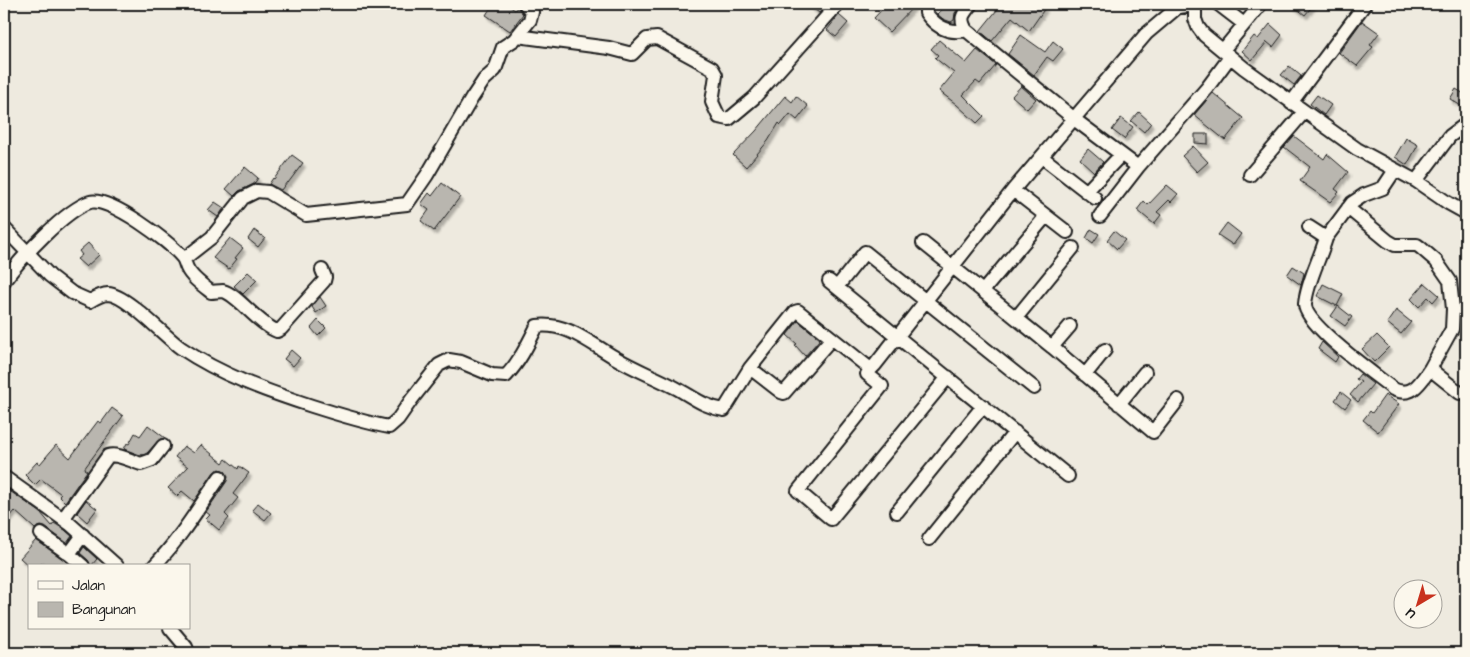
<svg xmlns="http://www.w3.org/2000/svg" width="1470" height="657" viewBox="0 0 1470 657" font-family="'Architects Daughter',sans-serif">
<defs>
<filter id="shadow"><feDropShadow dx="2.5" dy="4" stdDeviation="1" flood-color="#0004"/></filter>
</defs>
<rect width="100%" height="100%" fill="#eeeadf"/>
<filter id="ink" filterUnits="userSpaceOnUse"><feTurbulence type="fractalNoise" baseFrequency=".02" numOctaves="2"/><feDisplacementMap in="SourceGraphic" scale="10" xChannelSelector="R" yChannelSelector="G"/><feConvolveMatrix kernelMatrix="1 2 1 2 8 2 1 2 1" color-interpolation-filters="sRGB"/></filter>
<g filter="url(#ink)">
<path fill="#b9b6af" stroke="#1c1c1c" filter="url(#shadow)" d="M493 4H506L515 10 517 7 523 14 510 31 486 15Z
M808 4H825L826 5 819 13Z
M887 4H916L889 32 874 18Z
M948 4H961L955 13 954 20 951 22 943 19 937 14Z
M989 4H1039L1045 8 1029 31 1012 17 992 41 980 31 997 10Z
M1291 4H1314L1305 15Z
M839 15 848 23 836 37 827 30Z
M1362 21 1379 33 1370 45 1373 47 1357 66 1339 53Z
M1270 24 1282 35 1273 47 1267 42 1252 60 1242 51 1254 36 1258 39Z
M1021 35 1045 52 1053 41 1063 49 1053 61 1047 57 1034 75 1008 54Z
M939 40 966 63 977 50 996 65 980 84 976 81 963 95 984 116 977 123 956 104 939 91 954 73 935 58 938 55 931 49Z
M1289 66 1301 76 1294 85 1281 75Z
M1021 86 1036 99 1027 109 1012 96Z
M1456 89 1466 95V109L1450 99Z
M1213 93 1243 118 1225 140 1194 115Z
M1317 95 1331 105 1324 115 1310 104Z
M785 96 792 102 796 96 808 106 797 120 790 114 781 125 779 123 768 141 746 167 733 155 756 131Z
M1139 112 1151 123 1144 132 1131 121Z
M1121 118 1133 127 1124 139 1112 130Z
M1195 134H1208V144L1195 143Z
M1294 136 1324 159 1327 154 1348 172 1335 189 1339 192 1330 202 1300 181 1310 167 1284 147Z
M1406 138 1418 145 1407 165 1395 157Z
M1193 146 1208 162 1197 172 1182 156Z
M1088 149 1103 162 1094 172 1080 159Z
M292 155 303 163 288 183 287 182 281 190 269 184 273 178 274 179Z
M245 167 258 178 254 184 239 191 234 196 226 189Z
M442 183 460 197 434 231 421 221 429 210 421 204 429 193 432 196Z
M1167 185 1178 194 1171 202 1169 200 1157 212 1161 215 1154 224 1137 210 1144 201 1148 205Z
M215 202 224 208 218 217 208 210Z
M1227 223 1241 234 1233 245 1218 235Z
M1091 229 1099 234 1093 243 1086 238Z
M254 230 265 238 258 247 248 239Z
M1114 231 1125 240 1117 249 1107 240Z
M230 238 243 248 235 258 237 259 229 269 213 258Z
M88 243 99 255 86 267 77 259 82 255 79 251Z
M1293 266 1304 273 1301 285 1287 275Z
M248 272 257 280 243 294 234 286Z
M1425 283 1439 295 1433 302 1428 297 1419 307 1411 299Z
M1323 284 1343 294 1337 306 1317 296Z
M320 297 326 306 316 313 312 307Z
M1338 306 1352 317 1345 326 1331 316Z
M1396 310 1411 322 1401 334 1387 323Z
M318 320 326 328 318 336 311 328Z
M798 321 820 339 805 356 795 345 797 344 787 335Z
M1377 335 1389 347 1374 362 1362 349Z
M1322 342 1338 357 1335 362 1318 349Z
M291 350 300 358 293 366 284 359Z
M1360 374 1373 384 1358 402 1350 395 1361 382 1356 379Z
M1341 392 1351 400 1345 408 1335 400Z
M1385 395 1399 404 1378 432 1363 420 1370 411 1372 413Z
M112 408 123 416 84 469 87 471 65 502 59 496 61 494 41 479 35 485 25 475 37 462 40 464 56 445 70 458 98 421 101 423Z
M148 425 165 438 160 439 147 453 143 455 141 454 140 455 124 449 127 443 129 444 135 433 140 436Z
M201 445 223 463 226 459 238 469 239 466 249 473 233 494 238 498 225 514 229 518 219 530 206 519 210 515 206 512 227 481 228 477 225 471 220 469 214 472 194 501 182 491 177 496 168 488 188 467 175 457 184 446 194 453Z
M4 487 40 512 52 526 54 523 65 530 72 536 67 543 45 527 41 526 35 529 15 511 4 524Z
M86 500 97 509 87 522 77 513Z
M258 503 271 513 265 520 252 510Z
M36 540 64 560 70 566H48L43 562 39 566H29L20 558Z
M84 547 97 559 91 566 88 560 80 553Z"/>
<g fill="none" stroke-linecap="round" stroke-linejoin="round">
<g stroke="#1c1c1c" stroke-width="16">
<path id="street" d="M926 4V13C936 27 949 34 966 30
M971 4C963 15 959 17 966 30L1078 122 1138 167
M1195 4V19L1198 27 1204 35 1244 68 1357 149 1416 181 1448 203 1466 213
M1218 4 1244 24
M517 36 609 48 632 54 647 39 657 38 712 68 716 75 712 102 719 117 729 119 754 98 838 4
M1223 50 1261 4
M1291 103 1365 4
M1042 157 1095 198
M1250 175 1304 112
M1416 181 1450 136 1466 124
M1013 190 1067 232
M1086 192 1119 157
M1348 208 1388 241 1395 245H1417L1421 248 1436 261 1450 281 1453 309 1452 329 1430 369
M1100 216 1138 167 1207 88 1230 57
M1309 227 1326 238 1352 203 1364 195 1383 188 1395 170
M4 228 50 276 72 293 90 301C95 298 102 294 108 294 127 295 164 336 181 348 221 375 266 391 312 406 337 414 362 422 389 427L398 419 412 399 439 365 449 360 461 362 492 375 506 376C520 361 528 344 537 326 566 322 590 343 614 357 634 369 655 377 676 388 693 397 704 407 724 410L750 368 795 312 798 311 868 367 872 368 875 365 1013 190 1146 34 1178 7 1195 5
M1326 238C1320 259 1307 282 1305 304 1304 325 1376 375 1393 389 1412 398 1420 383 1430 369L1460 393
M923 243 1052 347 1070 326
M184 259 212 237 243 198 257 191 268 192 306 215 407 204 427 175 472 98 484 80 495 70 503 47 514 40 530 20 532 12 525 4
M4 281C20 259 65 210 90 202 109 196 170 242 182 257 185 260 185 264 187 268 191 277 202 285 211 292 214 292 219 291 223 291 237 294 258 324 277 331L281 329 324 281 325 277 322 270
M829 281 1068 476
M837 287 865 252 1034 388
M983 291 1046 216
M1016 318 1073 248
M1052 347 1153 432 1178 400
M750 368 781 392 784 393 832 338
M872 368 867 374 882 386 798 491 831 519 948 377
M1085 375 1105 350
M1119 404 1145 372
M4 477 70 524 117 566
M897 512 983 406
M63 519 108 456C118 453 131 461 141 464L152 460 163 446
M41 534 69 554
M83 535 69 554 83 566
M929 539 1015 432
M154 566C180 539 199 507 220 477
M170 628 186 647 188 653"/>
</g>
<use href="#street" stroke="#fbf7ec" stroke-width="12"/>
</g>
</g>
<rect width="1470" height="657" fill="none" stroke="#fbf7ec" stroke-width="20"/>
<rect x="10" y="10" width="1450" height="637" fill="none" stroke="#1c1c1c" stroke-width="2" filter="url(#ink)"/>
<rect x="28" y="564" width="162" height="65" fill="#fbf7ec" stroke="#a29f99"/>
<rect x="38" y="581" width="25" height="8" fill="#fbf7ec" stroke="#a29f99"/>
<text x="72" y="590" font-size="15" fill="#1c1c1c">Jalan</text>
<rect x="38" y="602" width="25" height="15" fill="#b9b6af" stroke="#a29f99"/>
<text x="72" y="614" font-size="15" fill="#1c1c1c">Bangunan</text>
<g transform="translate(1418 604) rotate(218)"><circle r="24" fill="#fbf7ec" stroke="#a29f99"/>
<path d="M0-4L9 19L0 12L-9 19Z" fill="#c8321e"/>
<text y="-8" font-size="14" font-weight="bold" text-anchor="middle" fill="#1c1c1c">U</text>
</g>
</svg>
